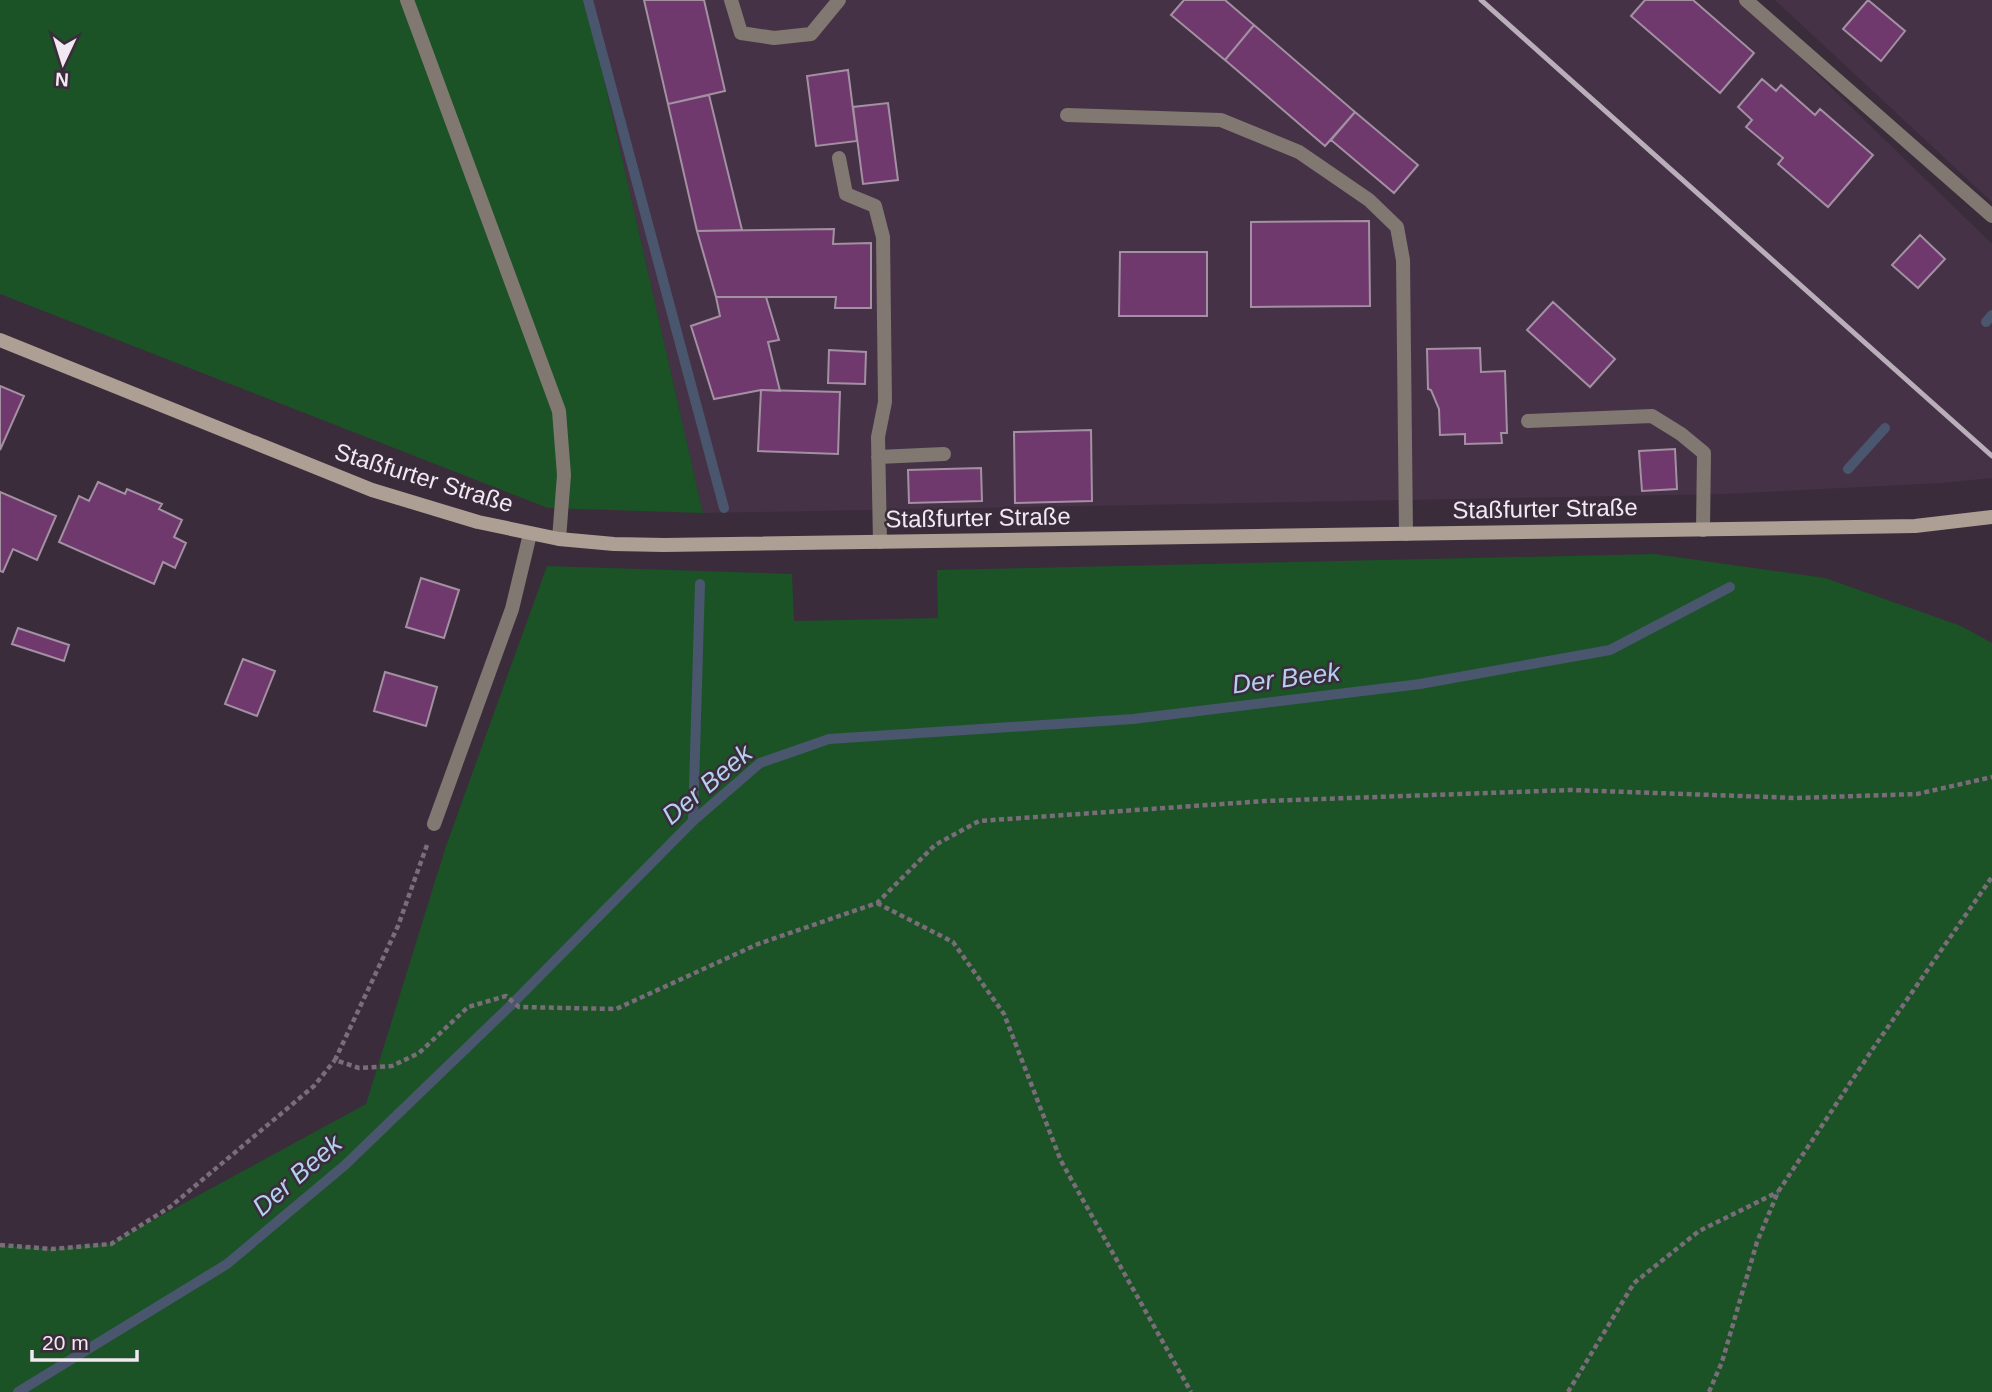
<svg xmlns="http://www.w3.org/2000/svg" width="1992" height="1392" viewBox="0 0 1992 1392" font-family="Arial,sans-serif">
<rect width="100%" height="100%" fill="#3b2c3b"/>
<path fill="#463246" d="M586 0H1741L1992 244V478L1941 483 1725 494 703 513Z
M1775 0H1992V202Z"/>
<path fill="#1b5226" d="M0 0H586L703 513 548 508 0 294Z
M1655 554 1825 578 1961 626 1992 643V1392H0V1245L52 1249 111 1243 366 1104 446 846 547 566 792 574 794 621 938 618 937 570Z"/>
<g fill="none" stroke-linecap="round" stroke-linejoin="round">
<path stroke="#49566d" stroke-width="10" d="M588 0 724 508
M1986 322 1992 315
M1848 469 1885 428
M693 821 700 584
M18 1392 227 1264 345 1165 509 1007 693 821 760 763 829 739 1133 719 1420 684 1610 650 1730 587"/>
</g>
<path fill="#6f396d" stroke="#a390a2" stroke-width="2" d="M644 0H704L725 91 668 104Z
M1184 0H1225L1254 25 1225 60 1171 15Z
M1645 0H1693L1754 53 1720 93 1631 16Z
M1868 0 1905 31 1881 61 1843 29Z
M1254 25 1355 112 1325 146 1225 60Z
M848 70 857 141 816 146 807 76Z
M1762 79 1776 91 1781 85 1815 115 1820 109 1873 155 1828 207 1778 164 1783 158 1746 127 1752 120 1738 107Z
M709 95 742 230 697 231 668 104Z
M888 103 898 180 863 184 853 107Z
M1355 112 1418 165 1394 193 1331 140Z
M1369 221 1370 306 1251 307V222Z
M834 229 833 244 871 243V308H835L836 297H716L697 231Z
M1920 235 1945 259 1918 288 1892 265Z
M1120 252H1207V316H1119Z
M716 297H766L779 340 768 342 780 391 761 390 714 399 691 326 720 316Z
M1553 302 1615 359 1590 387 1527 330Z
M1480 348 1481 372 1505 371 1507 433H1501L1502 443 1465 444V434L1440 435 1439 409 1431 390 1428 389 1427 349Z
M829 350 866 352 865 384 828 383Z
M0 386 24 396 0 450Z
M761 390 840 392 838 454 758 451Z
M1091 430 1092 501 1015 503 1014 432Z
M1675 449 1677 489 1642 491 1639 451Z
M981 468 982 501 909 503 908 470Z
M98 482 125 494 127 489 162 504 159 509 182 520 174 537 186 543 175 568 163 562 154 584 59 542 79 496 89 501Z
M0 492 56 516 37 560 13 549 3 572 0 571Z
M421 578 459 590 444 638 406 627Z
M18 628 69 645 64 661 12 644Z
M243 659 275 671 257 716 225 704Z
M385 672 437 687 426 726 374 711Z"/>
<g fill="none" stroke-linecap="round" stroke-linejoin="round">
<path stroke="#7a6d7a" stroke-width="4.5" stroke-dasharray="5 3.5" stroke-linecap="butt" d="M427 845 398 926 335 1060 359 1068 392 1066 419 1053 468 1007 506 996 519 1007 616 1009 758 944 877 903 935 845 979 821 1265 801 1571 790 1797 798 1917 794 1992 777
M877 903 953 942 1004 1014 1061 1161 1191 1392
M0 1245 52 1249 111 1244 170 1207 314 1086 335 1060
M1568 1392 1634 1283 1699 1231 1778 1192
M1709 1392 1722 1362 1757 1242 1778 1192 1872 1050 1992 877"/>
<path stroke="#817871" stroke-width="14" d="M407 0 559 411 564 475 559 539
M731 0 741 33 774 38 811 34 839 0
M1067 115 1221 120 1299 152 1369 200 1397 227 1403 260 1406 534
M839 158 846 194 875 206 883 237 885 402 878 437 880 542
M1528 421 1652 416 1681 434 1704 453 1703 530
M878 457 944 454
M434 824 512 609 530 534"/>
<path stroke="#817871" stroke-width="14" d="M1746 0 1992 216"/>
<path stroke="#ad9f94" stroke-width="14" d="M0 340 372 490 478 522 559 539 614 544 664 545 1855 527 1915 526 1992 517"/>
<path stroke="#baaeba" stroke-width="5" d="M1481 0 1992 456"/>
</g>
<g text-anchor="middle" stroke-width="5" stroke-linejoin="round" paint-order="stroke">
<g font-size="24" fill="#f2e8f2" stroke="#3b2c3b">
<text transform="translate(424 478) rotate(17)" y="8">Staßfurter Straße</text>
<text transform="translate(1545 509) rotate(-1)" y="8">Staßfurter Straße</text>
<text transform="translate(978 518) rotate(-1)" y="8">Staßfurter Straße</text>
</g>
<g font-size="26" font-style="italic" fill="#b4cff0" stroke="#3b2c3b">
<text transform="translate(1286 678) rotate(-7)" y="9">Der Beek</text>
<text transform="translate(707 784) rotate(-40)" y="9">Der Beek</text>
<text transform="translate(297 1175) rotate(-41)" y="9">Der Beek</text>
</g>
</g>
<g transform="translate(63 63) rotate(184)" stroke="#3b2c3b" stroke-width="5" paint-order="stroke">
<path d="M0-5L12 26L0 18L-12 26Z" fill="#f2e8f2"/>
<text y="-10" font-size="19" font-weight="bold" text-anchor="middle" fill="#f2e8f2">N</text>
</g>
<path d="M32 1350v10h105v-10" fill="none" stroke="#f2e8f2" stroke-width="3.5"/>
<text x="42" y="1350" font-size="21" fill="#f2e8f2" stroke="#3b2c3b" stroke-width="5" paint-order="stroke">20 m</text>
</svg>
